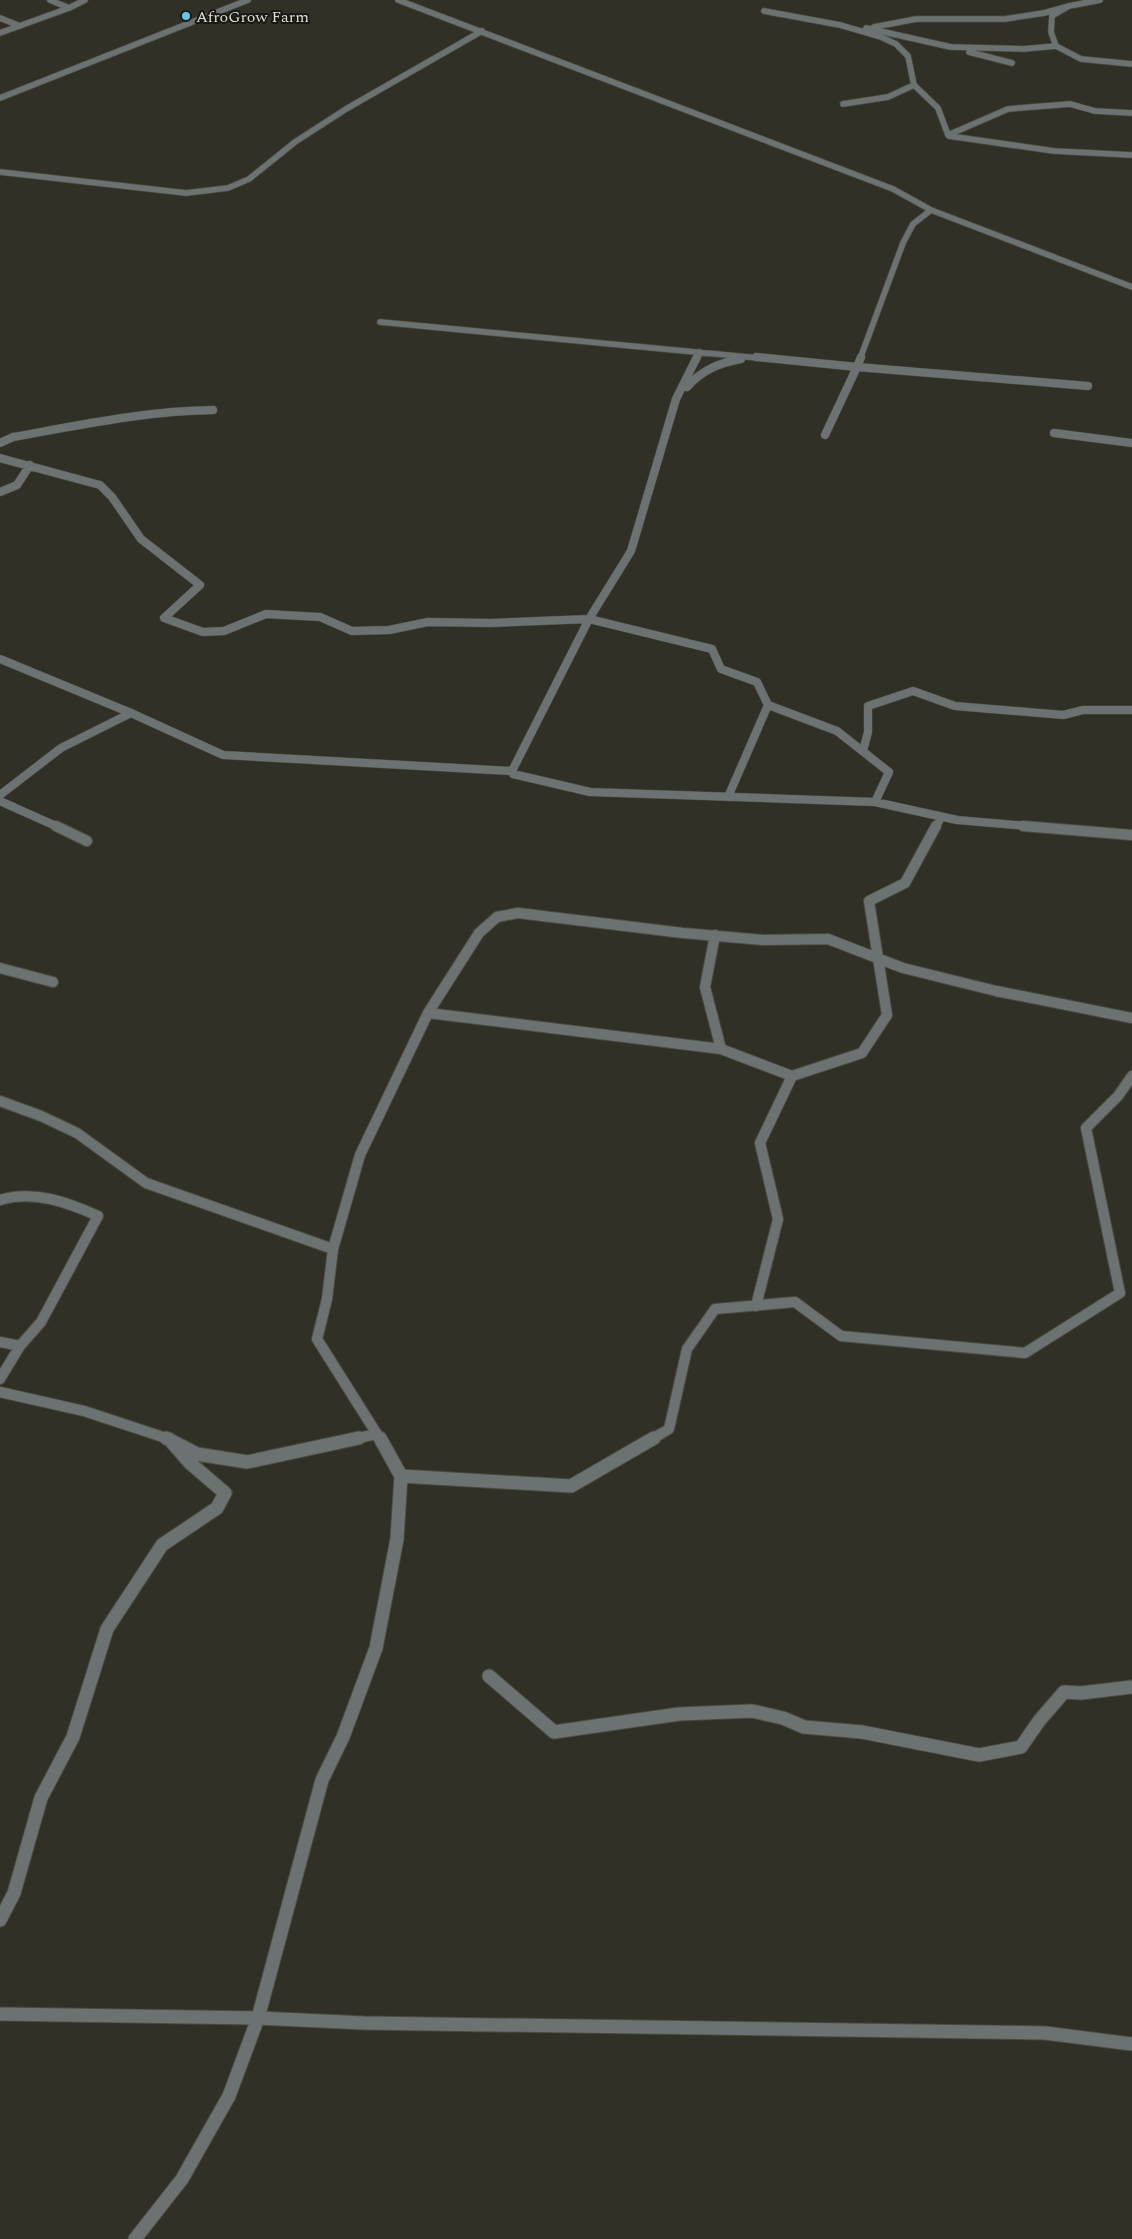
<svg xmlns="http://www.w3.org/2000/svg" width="1132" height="2239" viewBox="0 0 1132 2239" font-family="Spectral,serif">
<rect width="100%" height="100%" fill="#313027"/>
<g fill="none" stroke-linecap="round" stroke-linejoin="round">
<g stroke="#4d4c43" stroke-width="7">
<path id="minor-far3" d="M50 0 69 8
M398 0 893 189 931 210 1132 287
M764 11 840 25 881 37 896 44 908 56 914 85 938 108 948 135 1008 109 1070 104 1095 111 1132 113
M0 18 20 26
M874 27 916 19H1005L1044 13 1069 6
M866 28 951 47 1023 49 1056 46 1081 59 1132 64
M0 33 69 8 85 0
M1056 46 1051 32 1052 16 1069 6 1100 0
M969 52 1012 63
M0 98 248 0
M843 104 888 97 914 85
M949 136 1054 151 1132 155
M0 172 186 193 228 188 249 179 295 142 346 109 482 31
M380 322 769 359
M697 359 700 352
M860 359 903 243 913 224 931 210"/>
</g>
<g stroke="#4d4c43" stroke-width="9">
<path id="minor-far2" d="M697 357 676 399 631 551 589 619 712 649 721 669 757 682 768 705 728 797
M756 357 857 367 861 357
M687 387C702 370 719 363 741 359
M1054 433 1132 443
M825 435 857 367 1088 386
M0 443 13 437C80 425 145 411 213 410
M0 458 100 485 112 497 141 539 200 585 164 618 203 632 224 631 266 614 320 617 352 631 389 630 428 622 491 623 589 619 512 771
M0 492 17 485 30 465
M0 659 131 713 223 755 512 771 513 774 590 792 875 802 957 820 1038 827
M768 705 837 731 889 772 875 802
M863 751 868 732V706L913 691 955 706 1063 715 1083 710H1132
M0 795 61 748 131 713
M0 801 58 827
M936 827 941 817"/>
</g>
<g stroke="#4d4c43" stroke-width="12">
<path id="minor-far1" d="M56 826 87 841
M1023 826 1132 835
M715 935 705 987 721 1049 792 1076
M0 968 53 982
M428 1013 721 1049
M0 1101 41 1116 77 1133 146 1183 333 1249
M0 1200C34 1190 67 1202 98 1216L41 1322 20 1346 0 1379
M756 1306 778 1219 760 1143 792 1076 862 1053 887 1015 869 901 905 883 936 826
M0 1342 20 1346
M0 1392 84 1411 169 1439
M353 1439 377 1434
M380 1439 317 1339 327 1299 333 1249 360 1155 428 1013 479 933 497 917 518 913 683 933 763 940 828 939 903 968 996 991 1132 1018
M652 1439 669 1429 687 1349 715 1309 795 1302 841 1336 1025 1353 1120 1293 1086 1128 1118 1096 1132 1076"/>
</g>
<g stroke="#4d4c43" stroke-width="15">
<path id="minor" d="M166 1438 197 1454 247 1462 359 1438
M401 1476 571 1486 654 1438
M489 1676 554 1732 679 1714 752 1711 783 1718 804 1727 862 1732 979 1755 1021 1747 1039 1721 1064 1692 1081 1693 1132 1687
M0 1920 14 1893 41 1798 73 1737 107 1629 162 1545 217 1508 225 1493 190 1463 169 1439
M0 2014 258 2018 364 2023 1045 2033 1132 2044
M135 2239 182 2179 229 2096 258 2018 322 1780 343 1737 376 1648 397 1539 401 1476 380 1438"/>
</g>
<use href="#minor-far3" stroke="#6c7271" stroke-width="5.5"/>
<use href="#minor-far2" stroke="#6c7271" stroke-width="8"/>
<use href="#minor-far1" stroke="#6c7271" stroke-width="10"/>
<use href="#minor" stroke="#6c7271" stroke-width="13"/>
</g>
<circle fill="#64c5ee" stroke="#181814" stroke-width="2" cx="186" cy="16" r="5"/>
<g text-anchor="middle" stroke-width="4" stroke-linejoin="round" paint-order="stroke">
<g font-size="16" fill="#dfded8" stroke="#181814" text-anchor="start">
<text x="196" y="22">AfroGrow Farm</text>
</g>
</g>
</svg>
